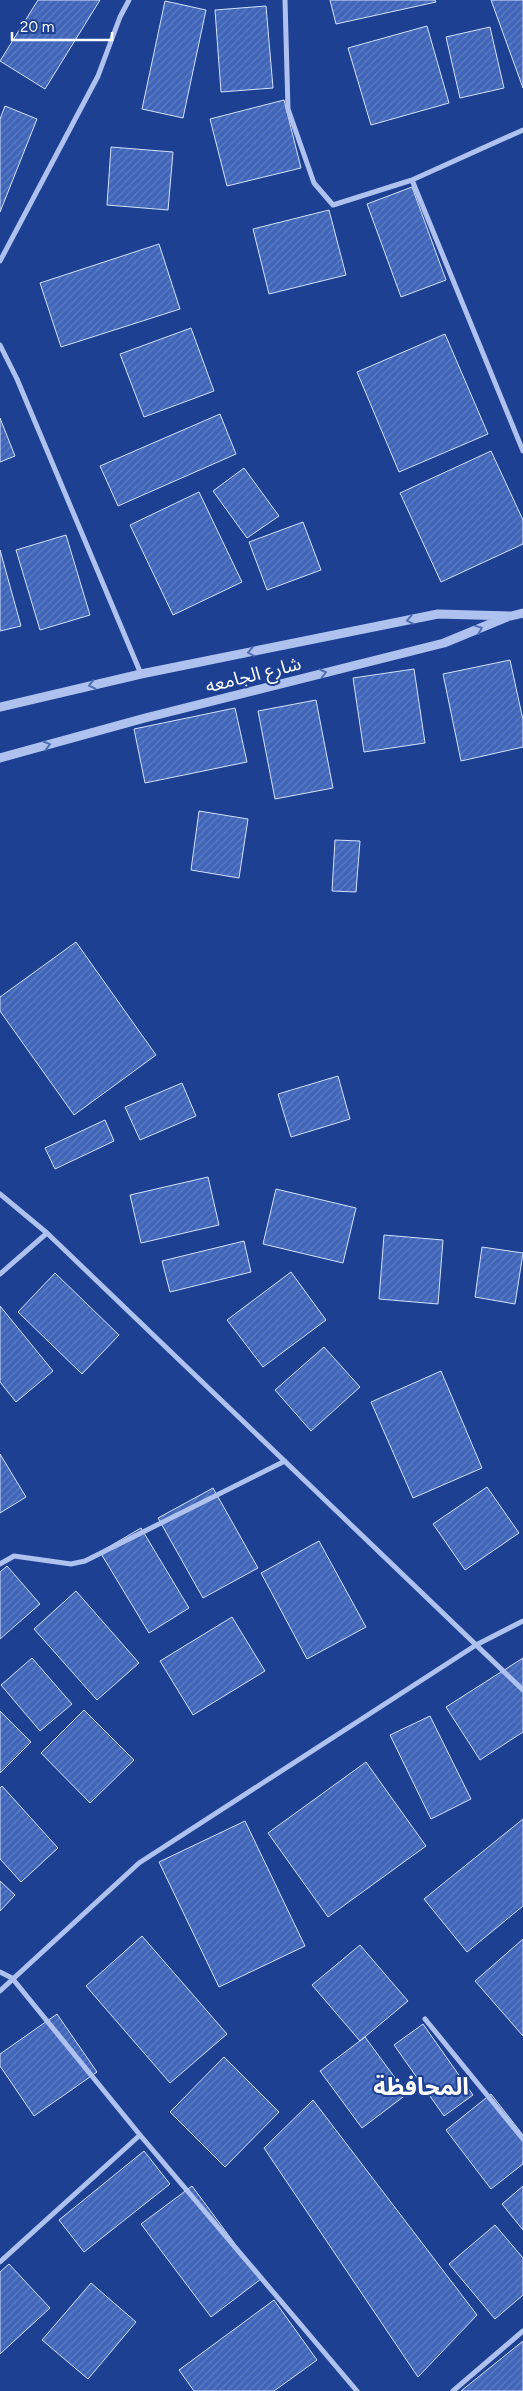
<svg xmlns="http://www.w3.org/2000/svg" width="523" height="2391" viewBox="0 0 523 2391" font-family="Figtree,'Noto Sans Arabic',sans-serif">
<defs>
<pattern id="building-hatch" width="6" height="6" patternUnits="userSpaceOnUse" patternTransform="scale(1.25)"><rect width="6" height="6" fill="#4166b9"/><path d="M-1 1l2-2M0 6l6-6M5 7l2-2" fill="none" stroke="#5e7dc4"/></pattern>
</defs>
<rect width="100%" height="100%" fill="#1d4093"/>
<path fill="url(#building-hatch)" stroke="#d5e1fa" d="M38 0H100L45 89 0 61Z
M330 0H435L436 2 336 24Z
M491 0H523V88Z
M165 1 206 10 183 118 142 109Z
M266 6 273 88 221 92 215 10Z
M427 26 449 103 371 125 348 48Z
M490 27 504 88 460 98 446 37Z
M284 100 301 168 227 186 210 119Z
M5 106 37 119 0 212V119Z
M111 147 173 152 168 210 107 205Z
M412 187 446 280 401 297 367 204Z
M329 210 346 275 269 294 253 229Z
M159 244 180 309 61 347 40 283Z
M191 328 214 391 144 417 120 354Z
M445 334 488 434 399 472 357 372Z
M220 414 236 454 118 506 100 466Z
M0 418 15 456 0 462Z
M491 451 523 520V544L441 582 400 493Z
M244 468 279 516 247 538 213 491Z
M199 492 242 582 173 615 130 525Z
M303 522 321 570 267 590 249 542Z
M66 535 90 615 40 630 16 550Z
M0 550 21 626 0 631Z
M510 660 523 720V747L461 761 443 674Z
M414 669 425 743 364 752 353 678Z
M316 700 333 788 275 799 258 711Z
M235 708 247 762 145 783 134 729Z
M199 811 248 819 239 878 191 870Z
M335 840 360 841 356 892 332 891Z
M76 942 156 1055 74 1115 0 1011V997Z
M338 1076 350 1119 291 1137 278 1094Z
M182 1083 196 1116 140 1140 125 1107Z
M105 1120 114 1141 55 1169 45 1148Z
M208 1177 219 1225 141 1243 130 1195Z
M276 1189 356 1208 343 1263 263 1244Z
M384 1235 443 1240 438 1304 379 1299Z
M244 1241 251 1272 170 1292 162 1261Z
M482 1247 523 1253 515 1304 475 1297Z
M291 1272 326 1320 263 1367 227 1320Z
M55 1273 119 1335 82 1374 18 1312Z
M0 1306 53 1371 16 1402 0 1382Z
M324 1347 360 1387 311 1431 275 1390Z
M441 1371 482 1468 413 1498 371 1402Z
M0 1454 26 1497 0 1513Z
M487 1487 519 1533 465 1570 433 1524Z
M213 1488 258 1568 203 1598 158 1518Z
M141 1528 189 1608 149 1633 100 1552Z
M319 1541 366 1627 307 1659 261 1573Z
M7 1566 40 1604 0 1639V1572Z
M76 1591 139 1663 97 1700 34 1629Z
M232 1617 265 1671 193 1715 160 1661Z
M32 1658 72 1704 40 1731 1 1685Z
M523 1658V1732L480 1760 446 1707Z
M84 1710 134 1760 90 1803 41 1753Z
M0 1711 31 1742 0 1773Z
M430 1716 471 1799 431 1819 390 1735Z
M366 1762 426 1846 328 1917 268 1833Z
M2 1786 58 1848 21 1882 0 1859V1788Z
M523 1819V1906L467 1952 424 1899Z
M245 1821 305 1946 219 1987 159 1862Z
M0 1881 15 1895 0 1911Z
M142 1936 227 2034 170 2083 86 1986Z
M523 1939V2036L475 1981Z
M360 1945 408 2001 360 2041 312 1985Z
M57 2014 97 2072 34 2116 0 2066V2054Z
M423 2024 473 2095 444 2116 394 2045Z
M365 2037 407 2094 362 2128 320 2071Z
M224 2057 279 2112 225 2167 170 2112Z
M491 2094 523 2135V2164L491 2189 446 2130Z
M313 2100 477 2315 418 2377 264 2148Z
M144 2151 170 2184 84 2252 59 2220Z
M192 2186 261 2279 211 2317 141 2224Z
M523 2186V2230L502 2204Z
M495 2225 523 2258V2295L495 2319 449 2264Z
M9 2264 50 2308 0 2354V2272Z
M91 2283 136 2322 88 2379 42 2340Z
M274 2300 317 2360 274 2391H194L179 2370Z
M523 2341V2391H461Z"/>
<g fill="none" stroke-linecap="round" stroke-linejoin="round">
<path stroke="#afc2ef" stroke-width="5" d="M285 0 288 109 314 183 333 205 412 180 523 130
M412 180 523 451
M0 261 98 76 120 17 129 0
M0 345 17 379 141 674
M0 1194 47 1233 523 1690
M0 1274 47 1233
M0 1564 14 1556 71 1564 85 1561 285 1461
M0 1972 12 1978 140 2135 357 2391
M0 1991 139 1863 476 1645 523 1621
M425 2019 523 2139
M0 2262 140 2135
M453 2391 523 2331"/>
<path stroke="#afc2ef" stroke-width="9" d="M0 707 141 674 438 614 511 616 523 613
M0 758 145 718 444 643 507 617"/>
</g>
<defs><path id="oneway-chevron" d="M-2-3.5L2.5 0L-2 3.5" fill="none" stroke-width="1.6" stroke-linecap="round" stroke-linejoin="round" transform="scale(1.25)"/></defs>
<g stroke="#506eb3">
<use href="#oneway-chevron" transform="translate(410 620) rotate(169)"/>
<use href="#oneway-chevron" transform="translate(479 629) rotate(-22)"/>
<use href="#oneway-chevron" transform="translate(251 652) rotate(169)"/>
<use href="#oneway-chevron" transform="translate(323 673) rotate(-14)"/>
<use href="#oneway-chevron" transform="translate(92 685) rotate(167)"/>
<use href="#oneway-chevron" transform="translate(47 745) rotate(-16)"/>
</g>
<g text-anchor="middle" stroke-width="4" stroke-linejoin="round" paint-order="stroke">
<g font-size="19" fill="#fff" stroke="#1d4093">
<text transform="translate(253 674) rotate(-14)" y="7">شارع الجامعه</text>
</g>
<g font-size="24" font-weight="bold" fill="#fff" stroke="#1d4093">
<text x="421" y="2095">المحافظة</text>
</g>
</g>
<path d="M12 32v8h100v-8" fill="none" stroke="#ffffff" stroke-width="2.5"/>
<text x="20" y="32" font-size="15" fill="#ffffff" stroke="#1d4093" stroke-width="4" paint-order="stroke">20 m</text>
</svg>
